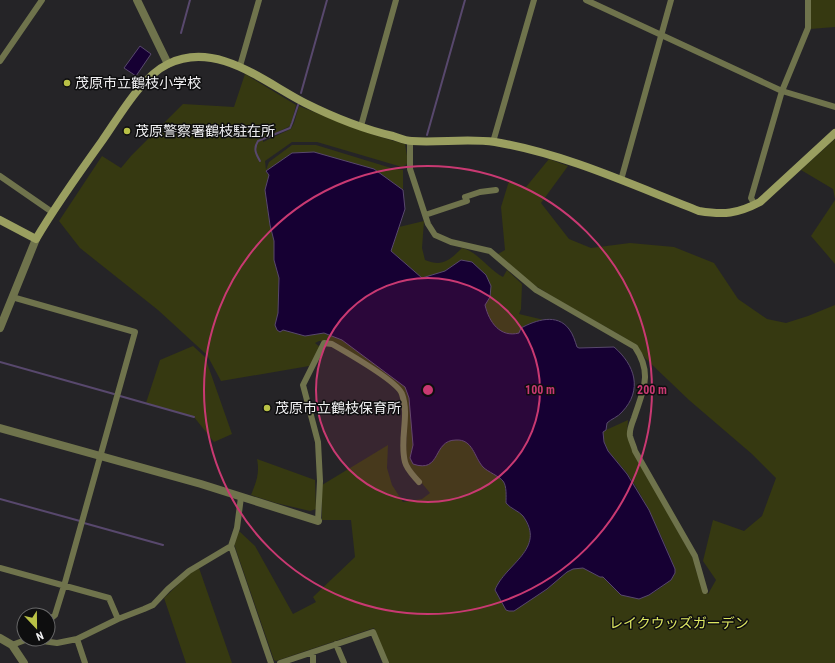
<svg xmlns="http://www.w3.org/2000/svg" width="835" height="663" viewBox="0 0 835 663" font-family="'Roboto Condensed','Noto Sans JP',sans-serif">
<rect width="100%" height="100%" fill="#252427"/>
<path fill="#363911" d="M810 0H835V27L810 29Z
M245 74 296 105 291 125 288 127 263 139V142L291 129 294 123 299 106C334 120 369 135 405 144L408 162 406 165 402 167 317 142H292L265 161 266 170 269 162 292 145H316L391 168 403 170V190L374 169 266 172 269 175 265 190 270 225 274 241V260L279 278 278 313 275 325 283 330 305 336 324 333 342 340 405 387 409 398 413 445 410 457 413 464C441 474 432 440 456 440 473 439 474 457 483 467 489 472 499 475 503 481 507 486 506 497 506 503L512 509 522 514 526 521 531 535V539L529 546 514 567 498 597 503 602 506 610C520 604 533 599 545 591 556 584 564 569 577 568 588 566 593 577 603 577L614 589 639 599C652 595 668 585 675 573 674 562 668 552 664 542 653 518 642 494 627 473 616 458 604 452 603 432L606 430 628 420 627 435 632 450 694 560 696 571 708 594 716 580 703 561 713 520 744 531 762 516 776 478 752 454 689 400 645 358 637 346 620 335 558 300 531 283 498 254 505 250 501 207 509 181 526 187 549 159 568 166 541 203 569 239 591 248 630 243 674 247 714 263 738 299 767 319 786 323 808 316 835 305V663H388L374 628 276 661 274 660 234 544 239 531 255 546 293 614 316 602 313 597 355 557 351 520H322V485L388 445 387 468 392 485 403 502 422 499 430 493 411 470 407 462 406 455 407 415 394 381 335 342 319 341 315 343 320 347 309 366 221 381 207 355 158 310 80 248 59 221 102 156 121 168 131 156 183 104 234 107Z
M835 139V199L833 189 801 170Z
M835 200V264L811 236Z
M424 221 422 248 425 260C442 267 449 261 462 248 477 251 488 269 503 277L507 270 522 284 521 309 519 314 544 320C534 322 523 323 519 333 500 338 489 322 485 305L490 297 461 260 445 271 422 278 391 251 399 227Z
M193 346 205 357 232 434 214 442 194 417 146 403 160 360Z
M257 459 315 480 316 509 310 511 276 503 251 495C256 482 260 474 257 459Z
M199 568 232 663H186L164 598 190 573Z"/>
<path fill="#160033" stroke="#58486d" d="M140 46 151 54 136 76 124 68Z
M314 152 374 169 403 190 405 209 391 251 422 278 445 271 461 260 472 262 486 275 491 286 490 297 485 305C489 322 500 338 519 333L521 328C536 320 557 313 569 329 573 334 575 341 577 347L579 348 614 347C635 365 643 390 622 412 618 417 611 419 607 423L606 430 603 432 604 442 608 451 627 474 649 510 675 569V573L671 580 649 595 639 599 621 595 603 577H600L583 568 573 569 567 572 547 589 514 611H509L506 610 495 590C505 564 547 549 523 516 519 511 511 509 506 503 506 497 507 486 503 481 499 476 488 472 483 467 474 457 473 439 456 440 432 440 442 474 413 464L410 458 413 445 409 398 405 387 342 340 324 333 305 336 283 330 280 332 277 330 275 325 278 313 279 278 274 260V241L270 225 265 190 269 175 266 171 292 153Z"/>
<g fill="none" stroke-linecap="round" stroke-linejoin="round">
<path stroke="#58486d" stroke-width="2" d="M181 33 190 0
M301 93 327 0
M427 135 465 0
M260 161C256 154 253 149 258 141L290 128 292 123 298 105
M0 362 114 394
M120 396 194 417
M0 499 80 521
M84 523 163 545"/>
<path stroke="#6f734c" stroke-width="6" d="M586 0 782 91 835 107
M0 61 42 0
M240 66 259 0
M361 126 396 0
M410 141V169L428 224 435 235 451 242 490 251 536 290 635 347C653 374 643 390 634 418 632 423 629 430 630 436 631 441 634 446 635 451L695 556 705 591
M493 142 534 0
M0 176 52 212
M621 180 671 0
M755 205 751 198 782 91 808 28V0
M425 215 467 201 465 197 480 192 496 190
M12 297 135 332 64 586 55 615 48 621
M241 497 237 528 231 546 271 663
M318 521 320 481 318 442 303 385 324 343 332 344C346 352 398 382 402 394 410 416 399 440 405 462 407 470 414 476 419 482
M0 568 109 598 118 619
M28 639 57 643 77 639 118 619 144 609 153 605 168 589 189 571 231 546
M77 639 85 663
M336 644 344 663
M12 645 28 639
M313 652V663
M280 663 373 632 386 663"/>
<path stroke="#6f734c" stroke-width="8" d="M137 0 168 64
M0 328 36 239
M0 428 201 484 318 521
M0 638 12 645 24 663"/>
<path stroke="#9a9f60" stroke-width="8" d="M0 220 36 239C56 205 79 173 102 141 119 117 141 77 168 64 216 40 264 82 305 103 333 117 363 129 393 136 399 138 406 141 412 141 439 143 467 138 495 142 566 154 632 185 699 211 724 215 737 214 760 202L835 133"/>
</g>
<circle cx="428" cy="390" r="112" fill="#c93972" fill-opacity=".12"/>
<g fill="none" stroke="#c93972" stroke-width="2">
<circle cx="428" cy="390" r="112"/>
<circle cx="428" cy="390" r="224"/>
</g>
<g fill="#b9c146" stroke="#0e0e0f" stroke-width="1.5">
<circle cx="67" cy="83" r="4"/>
<circle cx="127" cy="131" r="4"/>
<circle cx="267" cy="408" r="4"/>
</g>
<g text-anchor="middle" stroke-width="3" stroke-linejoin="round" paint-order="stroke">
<g font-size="14" fill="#f1f1f3" stroke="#0e0e0f" text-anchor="start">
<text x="75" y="88">茂原市立鶴枝小学校</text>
<text x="135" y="136">茂原警察署鶴枝駐在所</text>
<text x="275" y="413">茂原市立鶴枝保育所</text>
</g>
<g font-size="14" fill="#dde761" stroke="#0e0e0f">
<text x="679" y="628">レイクウッズガーデン</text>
</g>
</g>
<circle cx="428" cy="390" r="6" fill="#c93972" stroke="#0e0e0f" stroke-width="2"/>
<g font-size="12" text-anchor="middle" font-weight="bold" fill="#c93972" stroke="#0e0e0f" stroke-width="3" stroke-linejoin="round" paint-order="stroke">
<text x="540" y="394">100 m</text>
<text x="652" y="394">200 m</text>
</g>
<g transform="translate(36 627) rotate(158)"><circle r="19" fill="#0e0e0f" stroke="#69696a"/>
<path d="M0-3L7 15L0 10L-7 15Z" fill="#b9c146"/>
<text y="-6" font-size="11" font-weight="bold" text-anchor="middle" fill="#f1f1f3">N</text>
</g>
</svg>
